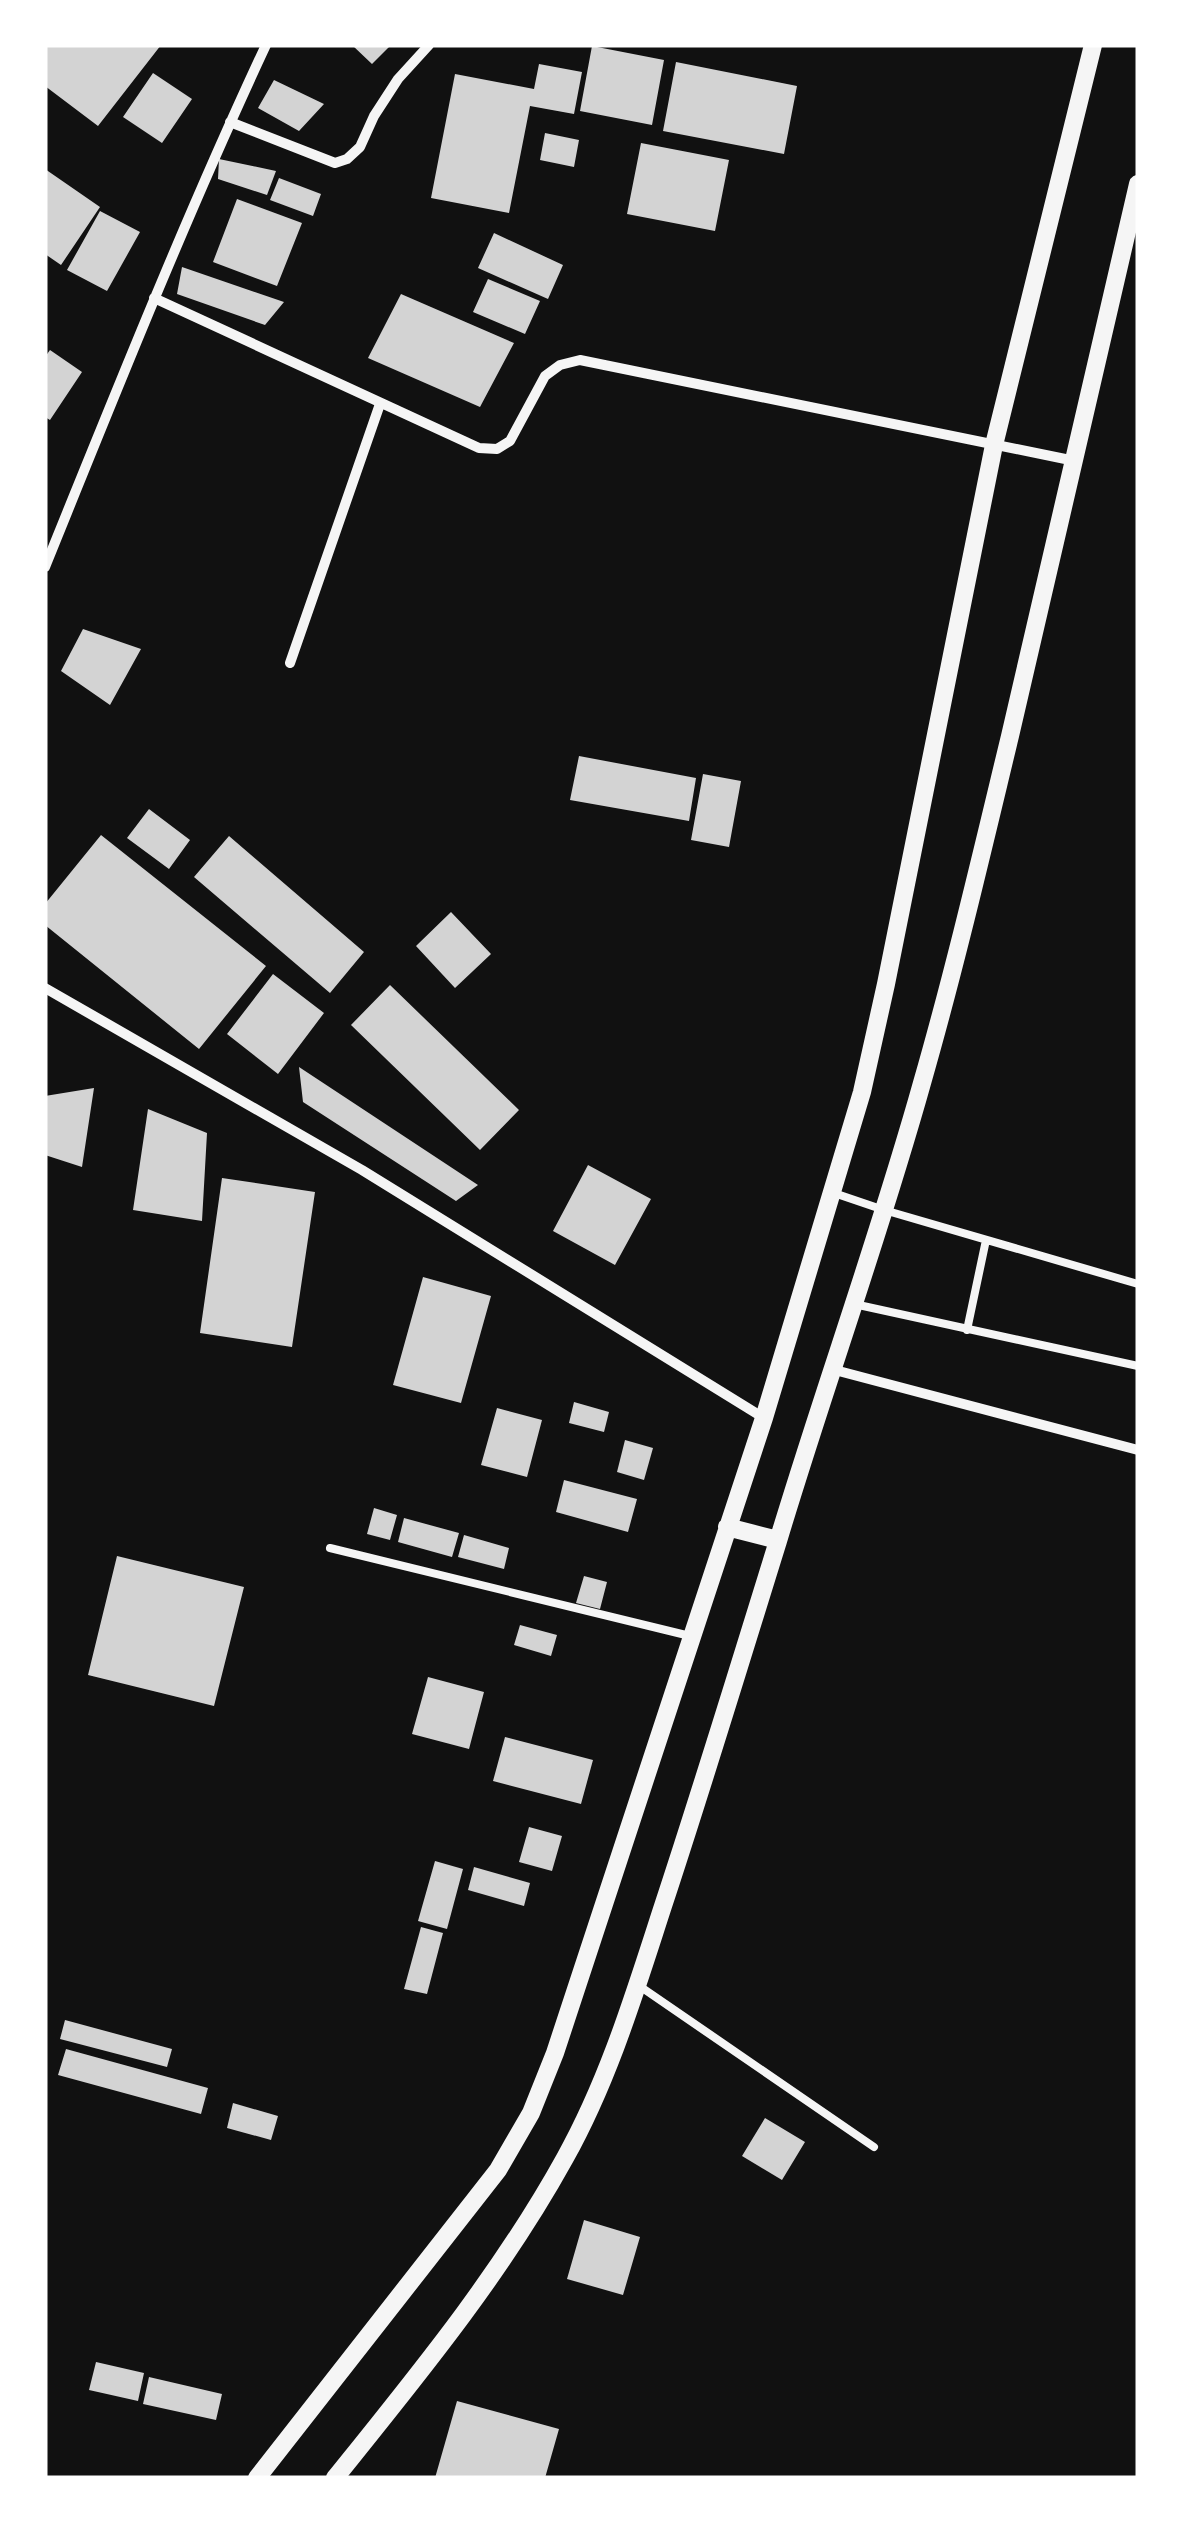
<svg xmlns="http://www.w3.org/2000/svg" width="1183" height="2523" viewBox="0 0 1183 2523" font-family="'Roboto Condensed',sans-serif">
<rect width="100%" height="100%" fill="#111"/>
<path fill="#d3d3d3" d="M45 45H161L98 126 45 86Z
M352 45H391L372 64Z
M592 46 664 60 652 125 580 111Z
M676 62 797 86 784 154 663 131Z
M539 64 582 72 574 114 530 106 509 213 431 198 455 74 534 89Z
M153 73 192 99 162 143 123 117Z
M274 80 324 104 299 131 258 108Z
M545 133 579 140 574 167 540 160Z
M641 143 729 160 715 231 627 214Z
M219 159 276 171 267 195 218 179Z
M45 169 100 207 61 265 45 254Z
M279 178 321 194 313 216 270 200Z
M237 199 302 223 277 286 213 262Z
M100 211 140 232 107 291 67 270Z
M494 233 563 265 548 299 478 268Z
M182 267 284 302 265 325 177 294Z
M488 279 540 301 525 334 473 312Z
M401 294 514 343 480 407 368 358Z
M50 350 82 372 50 420 45 417V357Z
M83 629 141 649 110 705 61 671Z
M579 756 696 778 689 821 570 800Z
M703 774 741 781 729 847 691 840Z
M149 809 190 840 169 869 127 838Z
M101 835 266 966 199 1049 45 925V904Z
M229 836 364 952 330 993 194 877Z
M451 912 491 954 455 988 416 946Z
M273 974 324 1013 278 1074 227 1034Z
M390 985 519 1110 480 1150 351 1025Z
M299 1067 478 1185 456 1201 303 1102Z
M94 1088 82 1167 45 1155V1096Z
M148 1109 207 1133 202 1221 133 1210Z
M588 1165 651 1199 615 1265 553 1231Z
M222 1178 315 1192 292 1347 200 1333Z
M423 1277 491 1296 461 1403 393 1385Z
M574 1402 609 1412 604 1432 569 1423Z
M497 1408 542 1420 527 1477 481 1465Z
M625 1440 653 1448 644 1480 617 1472Z
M564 1480 637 1499 628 1532 556 1512Z
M374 1508 397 1515 390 1540 367 1534Z
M404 1518 459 1533 452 1557 398 1542Z
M464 1535 509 1548 504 1569 458 1557Z
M117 1556 244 1587 214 1706 88 1675Z
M584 1576 607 1582 600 1609 576 1603Z
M520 1625 557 1635 551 1656 514 1645Z
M428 1677 484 1692 469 1749 412 1734Z
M505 1737 593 1760 581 1804 493 1781Z
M529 1827 562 1836 552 1871 519 1862Z
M435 1861 463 1869 447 1929 418 1921Z
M474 1867 530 1883 524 1906 468 1890Z
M421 1927 443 1933 427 1994 404 1989Z
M65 2020 172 2049 167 2067 60 2039Z
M66 2049 208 2088 201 2114 58 2075Z
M233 2103 278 2116 271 2140 227 2128Z
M765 2118 805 2142 782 2180 742 2156Z
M584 2220 640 2237 623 2295 567 2279Z
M96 2362 144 2373 138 2401 89 2390Z
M149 2377 222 2394 216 2420 143 2404Z
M457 2401 559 2429 545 2478H435Z"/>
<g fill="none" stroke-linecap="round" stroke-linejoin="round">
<path stroke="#f5f5f5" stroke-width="8" d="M831 1192 884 1210 1138 1284
M854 1304 1138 1366
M967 1330 986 1240
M330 1548 690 1636
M638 1985 874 2147"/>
<path stroke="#f5f5f5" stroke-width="10" d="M230 122 335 163 347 159 360 147 374 116 398 79 429 45
M154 298 479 448 497 449 510 441 545 376 560 365 580 360 1075 461
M45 567C116 392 186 216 266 45
M290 663 380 404
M45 988 362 1170 764 1418
M831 1369 1138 1450"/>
<path stroke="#f5f5f5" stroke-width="18" d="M727 1527 778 1540
M257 2478 498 2170 531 2113 555 2053 764 1418 862 1092 886 984 994 445 1093 45
M335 2478C417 2376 501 2274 565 2158 609 2079 635 1992 663 1906 703 1785 740 1663 778 1541 824 1388 879 1237 922 1083 955 968 982 852 1010 736 1054 552 1097 368 1138 184"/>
</g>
<rect width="1183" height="2523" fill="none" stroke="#ffffff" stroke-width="95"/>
</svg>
